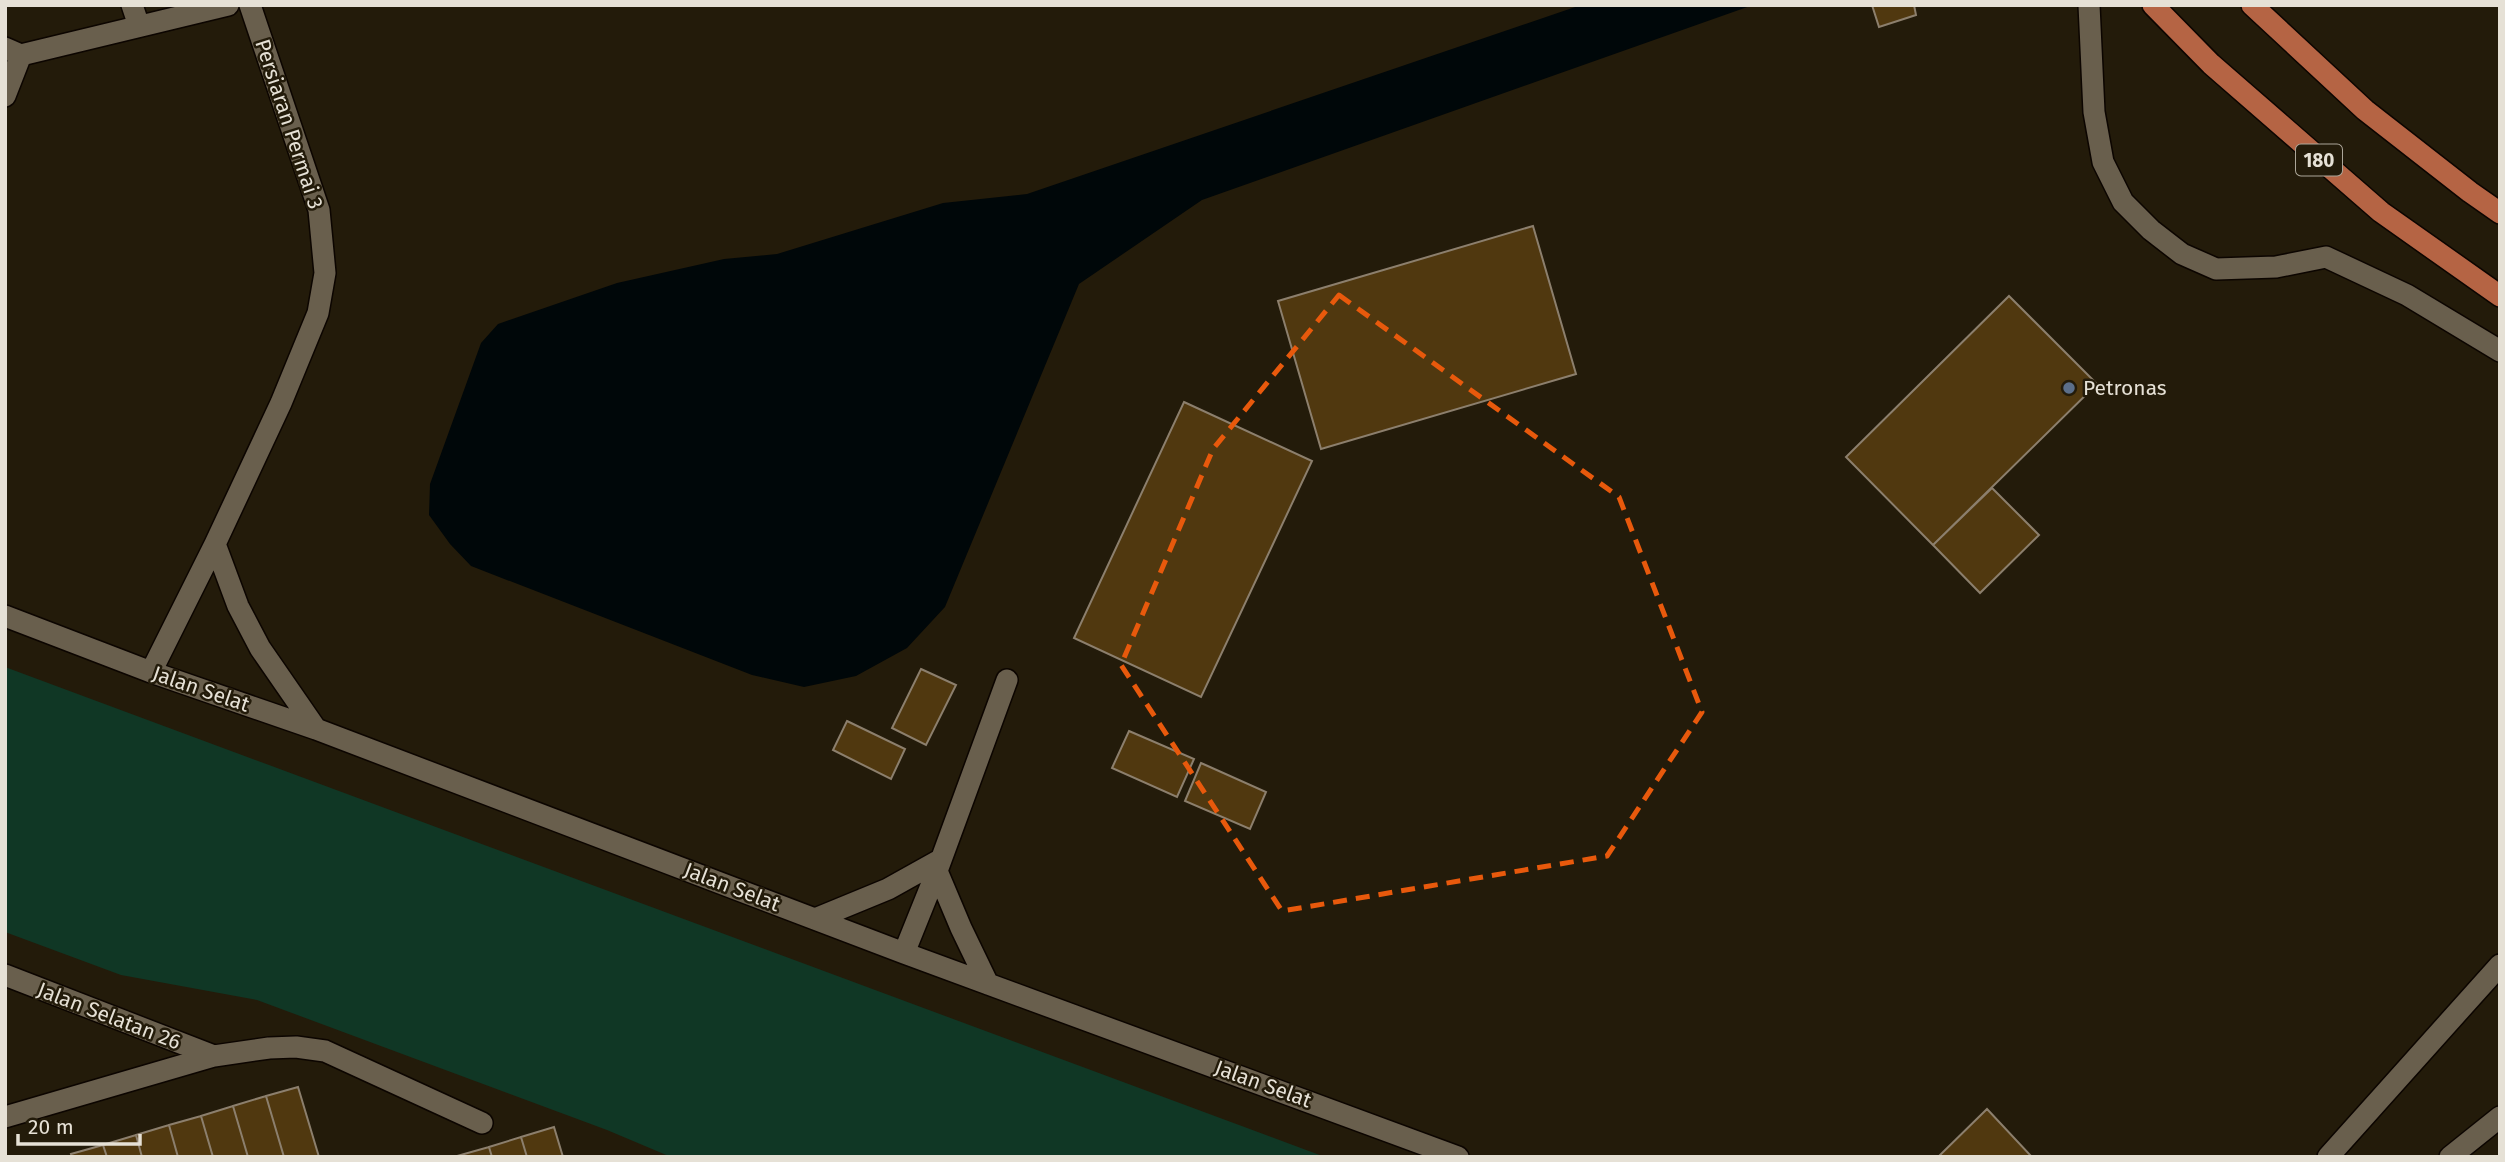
<svg xmlns="http://www.w3.org/2000/svg" width="2505" height="1162" viewBox="0 0 2505 1162" font-family="'Fira Sans',sans-serif">
<rect width="100%" height="100%" fill="#231b0a"/>
<path fill="#103725" d="M5 667 1325 1157H671L607 1130 257 1000 121 975 5 932Z"/>
<path fill="#000709" d="M1581 5H1753L1202 200 1079 284 945 607 907 648 856 676 804 687 752 675 471 566 450 544 429 515 430 484 481 343 498 324 617 283 724 259 777 254 943 203 1027 194Z"/>
<path fill="#50380f" stroke="#8c7f6d" stroke-width="2" d="M1872 5H1914L1916 15 1879 27Z
M1533 226 1576 374 1321 449 1278 301Z
M2009 296 2097 384 1933 545 1846 457Z
M1184 402 1312 461 1201 697 1074 638Z
M1992 488 2039 535 1980 593 1933 545Z
M921 669 956 685 926 745 892 728Z
M847 721 905 749 891 779 833 750Z
M1129 731 1194 759 1177 797 1112 768Z
M1201 763 1266 792 1250 829 1185 801Z
M298 1087 319 1157H284L266 1096Z
M266 1096 284 1157H248L233 1106Z
M233 1106 248 1157H213L201 1116Z
M1987 1109 2032 1157H1938Z
M201 1116 213 1157H178L169 1125Z
M169 1125 178 1157H142L136 1135Z
M554 1127 563 1157H527L521 1137Z
M136 1135 142 1157H107L103 1145Z
M521 1137 527 1157H492L489 1147Z
M103 1145 107 1157H72L71 1154Z
M489 1147 492 1157H457V1156Z"/>
<g fill="none" stroke-linecap="round" stroke-linejoin="round">
<g stroke="#0c0500" stroke-width="24">
<path id="minor" d="M132 5 139 26
M2089 5 2094 112 2103 162 2123 202 2151 230 2182 254 2216 269 2276 267 2326 257 2407 295 2500 351
M5 48 21 55 228 5
M5 96 21 55
M215 544 238 606 260 648 316 729
M5 616 151 672 316 729 904 953 1458 1157
M151 672 215 544 281 403 318 313 325 273 319 210 250 5
M937 871 961 928 988 984
M815 919 888 889 940 860
M904 953 937 871 1007 680
M5 975 214 1056
M5 1117 214 1056 269 1048 296 1047 325 1051 482 1123
M2328 1157 2500 965
M2450 1157 2500 1117"/>
</g>
<g stroke="#0c0500" stroke-width="24">
<path id="major" d="M2153 5 2211 64 2381 212 2500 296
M2252 5 2365 110 2470 192 2500 213"/>
</g>
<use href="#minor" stroke="#695f4d" stroke-width="21"/>
<use href="#major" stroke="#b56444" stroke-width="21"/>
</g>
<path fill="none" stroke="#e8590c" stroke-width="5" stroke-dasharray="14 9" stroke-linejoin="round" d="M1339 295 1619 497 1702 712 1607 856 1282 911 1121 665 1213 449Z"/>
<circle fill="#5c6f8a" stroke="#231b0a" stroke-width="2.5" cx="2069" cy="388" r="7"/>
<g text-anchor="middle" stroke-width="5" stroke-linejoin="round" paint-order="stroke">
<rect fill="#231b0a" stroke="#aca699" stroke-width="2" x="2296" y="144.5" width="46" height="31" rx="5"/>
<g font-size="19" font-weight="bold" fill="#e6e1d6">
<text x="2319" y="167">180</text>
</g>
<g font-size="21" fill="#e6e1d6" stroke="#231b0a">
<text transform="translate(289 124) rotate(72)" y="7">Persiaran Permai 3</text>
<text transform="translate(201 689) rotate(19)" y="7">Jalan Selat</text>
<text transform="translate(732 887) rotate(21)" y="7">Jalan Selat</text>
<text transform="translate(109 1016) rotate(21)" y="7">Jalan Selatan 26</text>
<text transform="translate(1263 1084) rotate(20)" y="7">Jalan Selat</text>
</g>
<g font-size="21" fill="#e6e1d6" stroke="#231b0a" text-anchor="start">
<text x="2083" y="395">Petronas</text>
</g>
</g>
<rect width="2505" height="1162" fill="none" stroke="#e6e1d6" stroke-width="14"/>
<path d="M18 1134v10h122v-10" fill="none" stroke="#e6e1d6" stroke-width="3.5"/>
<text x="28" y="1134" font-size="21" fill="#e6e1d6" stroke="#231b0a" stroke-width="5" paint-order="stroke">20 m</text>
</svg>
